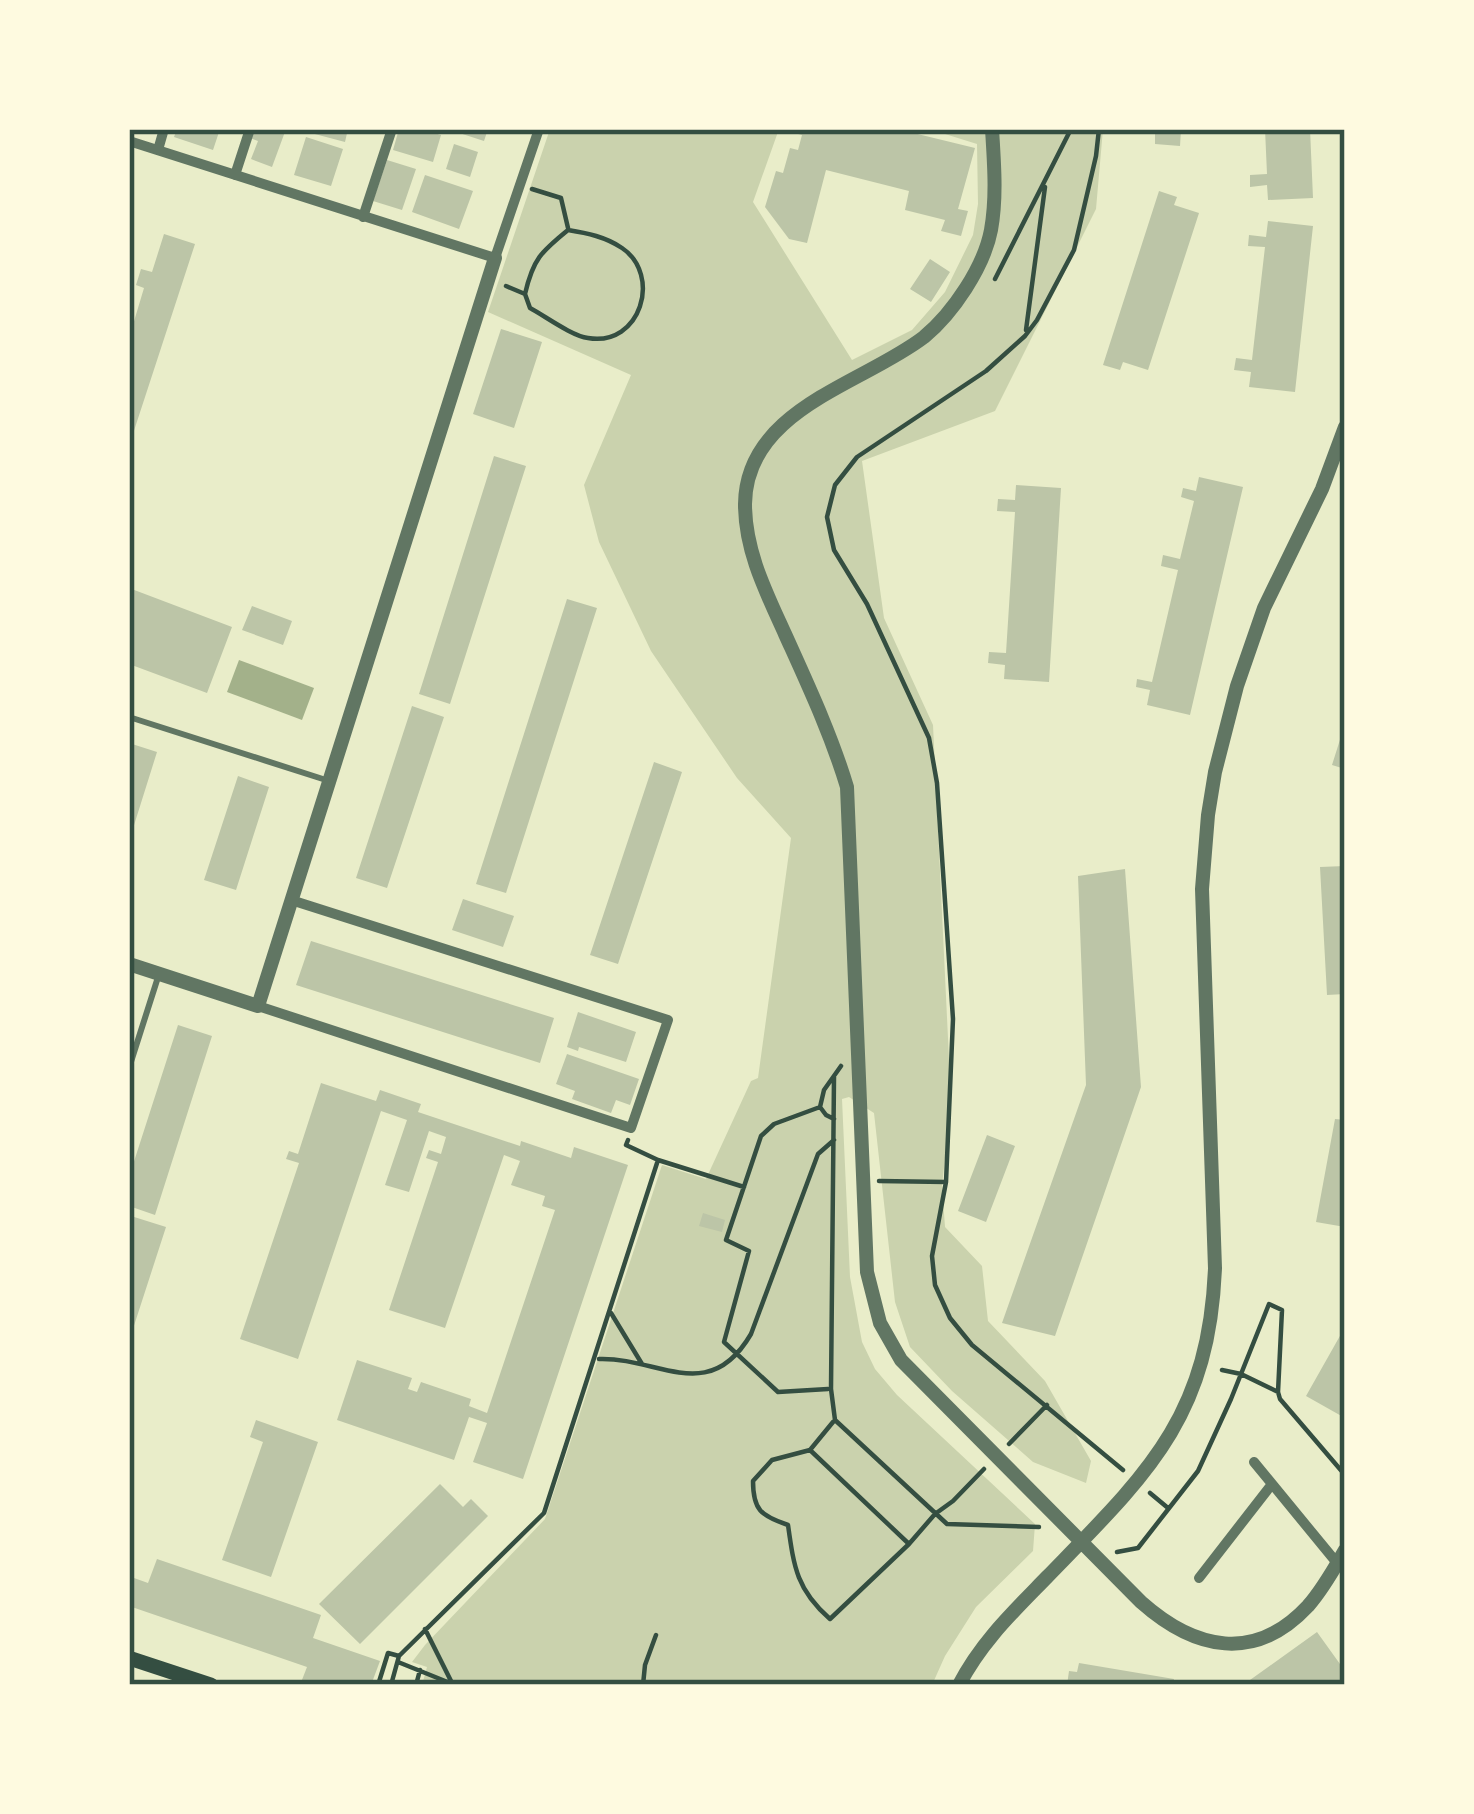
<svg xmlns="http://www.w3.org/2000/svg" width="1474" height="1814" viewBox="0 0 1474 1814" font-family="'Fira Sans',sans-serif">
<rect width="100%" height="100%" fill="#e9edc9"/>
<path fill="#cad2ad" d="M550 129H779L753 202 852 360 912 330 945 292 973 235 978 204 977 144 929 129H1103L1096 209 995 411 862 461 884 618 933 725 951 1101 942 1186 945 1227 982 1266 988 1321 1045 1381 1091 1461 1086 1483 1033 1462 952 1391 910 1347 895 1302 874 1113 849 1097 842 1099 850 1277 862 1342 875 1369 897 1395 1035 1524 1033 1551 976 1607 945 1656 932 1685H422L427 1667 412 1662 425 1645 545 1519 662 1165 706 1179 751 1081 758 1078 791 838 737 778 651 651 599 542 584 485 631 375 488 312Z"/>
<path fill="#a3b18a" d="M239 660 314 688 302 720 227 692Z"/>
<path fill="#bcc5a7" d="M177 129H220L213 150 174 137Z
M253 129H286L272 167 251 159 258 141 250 138Z
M312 129H348L345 142 311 133Z
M399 129H421L441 135 433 162 393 150Z
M447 129H488L484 141Z
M795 129H897L975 148 958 209 968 211 961 236 941 231 945 220 905 210 909 191 826 170 807 243 789 239 765 207 776 171 783 173 790 148 798 150 802 135 794 133Z
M1155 129H1181L1180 146 1155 144Z
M1265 129H1310L1313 198 1268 200 1267 185 1250 187V175L1267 174Z
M306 137 343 149 331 186 294 175Z
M454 144 478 152 470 177 446 169Z
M387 160 416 169 402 210 373 201Z
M425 175 473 191 459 229 412 212Z
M1159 191 1177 197 1174 205 1199 213 1148 370 1123 362 1120 370 1103 365Z
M1268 221 1313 226 1295 392 1249 387 1251 372 1234 370 1236 358 1252 360 1265 247 1248 246 1249 235 1266 237Z
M164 234 195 244 129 446V327L132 328 144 288 136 285 141 269 152 272Z
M930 259 950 272 931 302 910 289Z
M501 329 542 342 514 428 473 414Z
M494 456 526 466 450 704 419 694Z
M1199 477 1243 487 1190 715 1147 705 1150 690 1136 687 1137 679 1152 682 1178 570 1161 566 1163 555 1180 559 1194 501 1181 497 1183 488 1196 491Z
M1016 485 1061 488 1049 682 1004 679 1005 665 988 663 989 652 1006 653 1015 512 997 511 998 499 1015 500Z
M129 588 232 627 207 693 129 664Z
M567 599 597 608 506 893 476 884Z
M252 606 292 621 283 645 242 630Z
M412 706 444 717 387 888 356 878Z
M1344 727 1345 728V769L1332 765Z
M129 743 157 752 130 838H129Z
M654 762 682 772 618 964 590 955Z
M238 776 269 787 236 890 204 880Z
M1345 866V994L1327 995 1320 867Z
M1125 869 1141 1087 1055 1336 1002 1323 1086 1085 1078 876Z
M463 899 514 916 503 947 452 930Z
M311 941 554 1018 540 1063 296 985Z
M578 1012 636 1032 626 1062 579 1047 578 1051 567 1047Z
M178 1025 212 1036 155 1215 129 1206V1177Z
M567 1054 639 1079 630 1105 616 1100 611 1113 572 1099 575 1091 556 1084Z
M321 1083 376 1101 380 1090 421 1104 418 1112 520 1146 521 1141 571 1158 574 1147 628 1165 523 1479 473 1462 487 1423 469 1417 454 1460 337 1420 357 1360 412 1378 408 1389 417 1392 421 1382 471 1399 469 1406 487 1413 555 1210 542 1206 545 1196 511 1185 520 1161 504 1155 445 1328 389 1310 438 1162 426 1158 429 1150 441 1154 446 1137 429 1131 409 1192 385 1185 407 1120 381 1111 298 1359 240 1339 299 1163 286 1159 289 1151 298 1154Z
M1335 1119 1345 1120V1227L1316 1222Z
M987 1135 1015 1146 986 1222 958 1211Z
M703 1213 725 1220 722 1232 699 1226Z
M131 1216 166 1227 130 1338 129 1222Z
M1345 1327V1418L1306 1396Z
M256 1420 318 1442 271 1577 222 1560 263 1442 250 1437Z
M440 1484 463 1507 471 1499 488 1516 360 1644 319 1604Z
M157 1559 321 1615 313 1638 380 1661 371 1685H300L307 1667 129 1606V1593L134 1578 148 1583Z
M1317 1632 1345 1671V1685H1243Z
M1079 1663 1174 1679 1173 1685H1067L1069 1671 1077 1672Z"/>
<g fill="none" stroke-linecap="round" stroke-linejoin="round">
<path stroke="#344e41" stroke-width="4.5" d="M1099 129 1096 156 1074 250 1037 320 1025 336 986 371 857 457 835 485 827 517 834 550 867 604 929 738 937 783 953 1019 946 1182 932 1256 935 1285 950 1318 972 1345 1123 1470
M532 189 561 198 568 228
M995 279 1071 129
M506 286 525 294 530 308C545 316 572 336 588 338 641 347 662 275 622 248 606 237 587 233 568 230 541 252 533 259 525 294
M1026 330 1045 187
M834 1077 831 1389 835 1420 947 1524 1039 1527
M820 1107 774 1124 761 1136 726 1240 749 1251 724 1342 778 1392 828 1389
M834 1119 826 1115 820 1107 824 1090 841 1066
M658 1160 744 1187
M879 1181 946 1182
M611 1313 642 1364
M599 1359C659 1357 709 1406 751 1334L818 1154 834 1140
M1222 1370 1241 1374 1278 1392
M1009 1444 1047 1405
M810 1450 833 1422
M1150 1493 1168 1508
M909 1544 810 1450 772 1460 753 1481C753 1510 761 1516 788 1525 794 1568 797 1590 830 1619L909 1544 935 1514 953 1501 984 1469
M1117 1552 1138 1548 1198 1471 1231 1399 1269 1304 1282 1310 1278 1392 1280 1399 1345 1475
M425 1629 452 1683
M398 1662 455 1685
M378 1685 388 1653 399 1656
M391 1685 399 1656 544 1513 658 1160 626 1145 628 1140
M416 1685 420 1670
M643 1685 645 1665 656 1635"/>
<path stroke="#617663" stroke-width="6" d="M129 717 326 780
M129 1068 159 974"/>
<path stroke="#617663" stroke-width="10" d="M129 141 495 258 539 129
M158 150 164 129
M235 175 250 129
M363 217 392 129
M258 1006 631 1128 668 1020 291 900
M1254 1462 1337 1563
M1199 1578 1272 1484"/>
<path stroke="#617663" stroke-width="14" d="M992 129C994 162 997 197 991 230 984 267 953 313 924 337 863 384 746 409 745 504 745 551 766 592 785 634 808 685 831 734 847 787L867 1272 880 1323 901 1360 1141 1602C1195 1650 1255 1663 1308 1606 1323 1589 1334 1569 1345 1550
M129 964 258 1006 495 258
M959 1685C981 1642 1014 1611 1047 1577 1146 1475 1209 1419 1215 1268L1202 889 1208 815 1215 772 1237 686 1264 608 1322 489 1345 427"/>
<path stroke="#344e41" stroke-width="15" d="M129 1658 211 1685"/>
</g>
<rect width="1474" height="1814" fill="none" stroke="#fefae0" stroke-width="264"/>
<rect x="132" y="132" width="1210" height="1550" fill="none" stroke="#344e41" stroke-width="4.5"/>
</svg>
